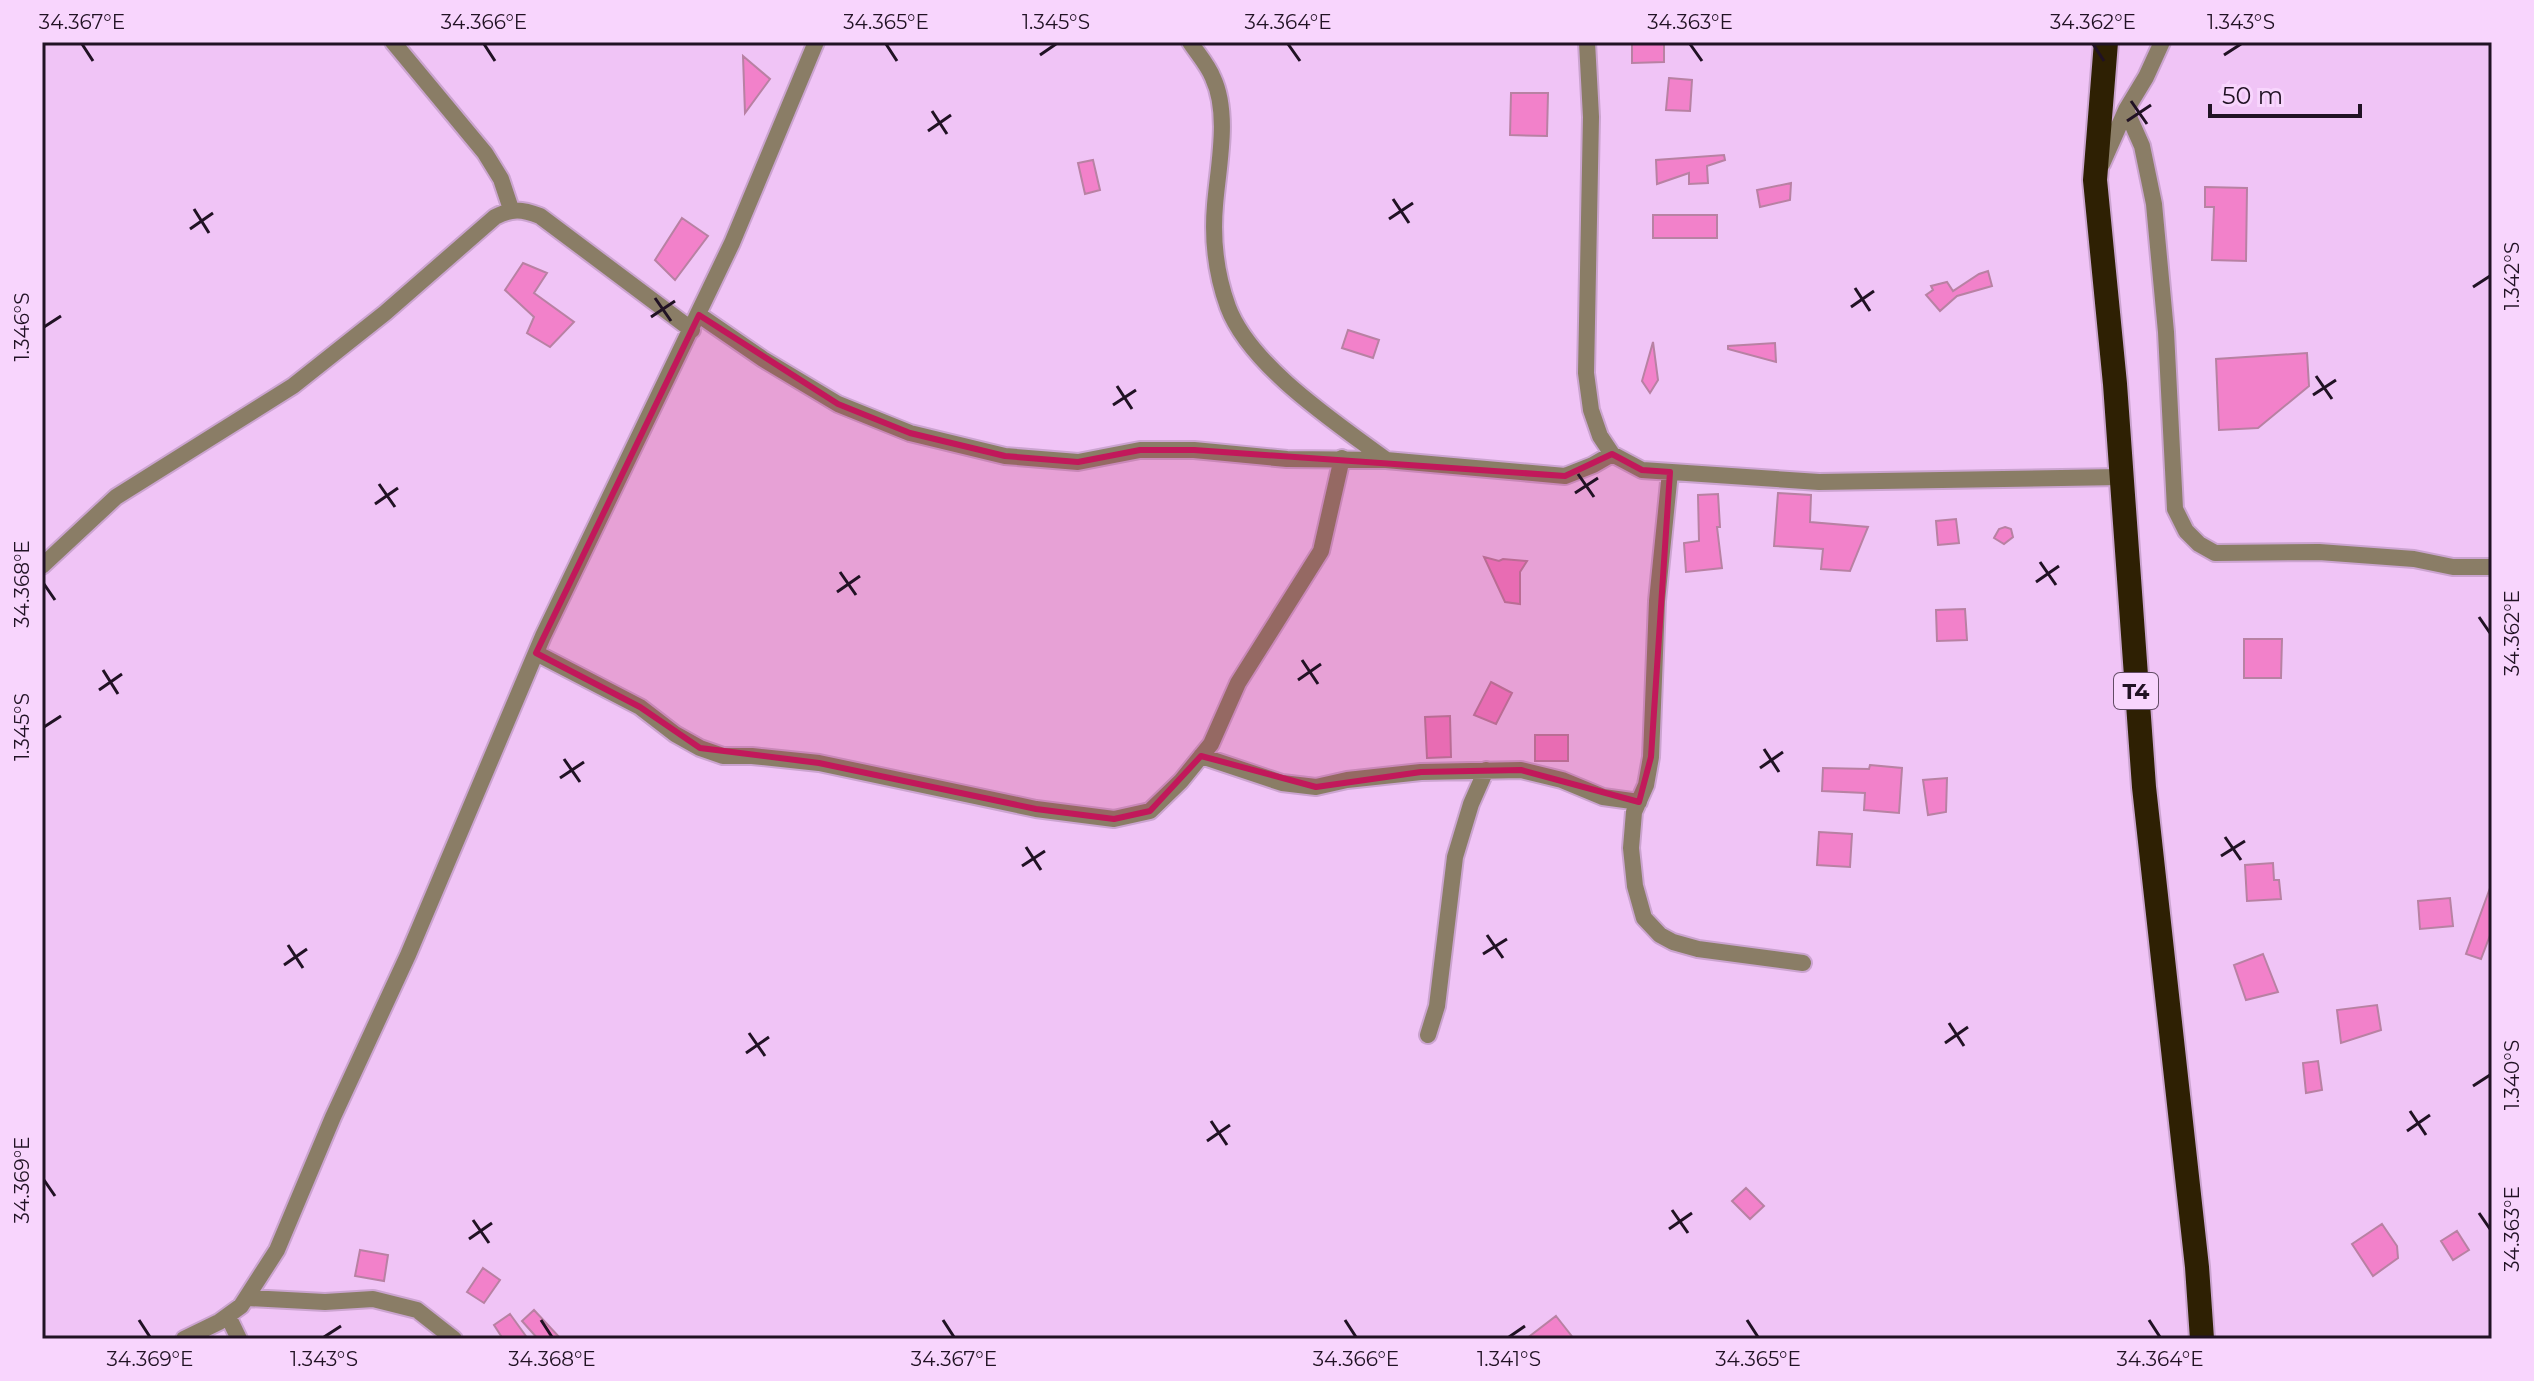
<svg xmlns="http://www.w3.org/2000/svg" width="2534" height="1381" viewBox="0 0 2534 1381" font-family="Montserrat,sans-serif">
<rect width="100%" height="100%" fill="#f0c4f6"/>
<path fill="#f281ca" stroke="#b881a3" stroke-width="2" d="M1632 42H1664V62L1632 63Z
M743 56 770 79 745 113Z
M1669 78 1692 80 1690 111 1666 110Z
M1511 93H1548L1547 136 1510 135Z
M1724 155 1725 160 1707 166 1708 183 1689 184V173L1657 184 1656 160Z
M1093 160 1100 190 1085 194 1078 163Z
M1791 183 1790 200 1760 207 1757 190Z
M2205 187 2247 188 2246 261 2212 260 2214 207H2205Z
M1653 215H1717V238H1653Z
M682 218 708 236 675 280 655 260Z
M523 263 547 273 534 293 574 322 550 347 527 333 534 317 505 290Z
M1988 271 1992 286 1957 296 1940 311 1926 295 1933 290 1931 286 1947 282 1953 291 1979 274Z
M1348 330 1379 340 1373 358 1342 348Z
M1653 342 1658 380 1650 393 1642 381Z
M1775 343 1776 362 1728 349V346Z
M2307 353 2309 386 2258 428 2219 430 2216 359Z
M1778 493 1811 495 1810 522 1868 527 1850 571 1821 569 1823 549 1774 546Z
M1718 494 1720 527H1717L1722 568 1686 572 1684 543 1699 541 1698 495Z
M1956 519 1959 543 1938 545 1936 521Z
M2005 527 2011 529 2013 537 2004 544 1994 538 1999 529Z
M1484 557 1499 561 1503 559 1527 561 1520 572V604L1505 602Z
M1965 609 1967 640 1937 641 1936 610Z
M2244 639H2282L2281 678H2244Z
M1491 682 1512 693 1496 724 1474 715Z
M1450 716 1451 757 1427 758 1425 717Z
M1535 735H1568V761H1535Z
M1870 765 1902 768 1899 813 1864 810 1865 793 1822 791 1823 768 1869 769Z
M1947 778 1946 812 1928 815 1923 780Z
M1819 832 1852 834 1850 867 1817 865Z
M2273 863 2274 880H2279L2281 899 2247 901 2245 865Z
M2490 888 2492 930 2481 959 2466 954Z
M2450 898 2453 926 2420 929 2418 901Z
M2263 954 2278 992 2246 1000 2234 965Z
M2377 1005 2381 1030 2341 1043 2337 1010Z
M2318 1061 2322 1090 2306 1093 2303 1063Z
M1746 1188 1764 1206 1750 1219 1732 1201Z
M2382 1224 2397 1246 2398 1258 2373 1276 2352 1244Z
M2457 1231 2469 1250 2453 1260 2441 1241Z
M360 1250 388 1255 384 1281 355 1276Z
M483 1268 500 1280 484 1303 467 1292Z
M534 1310 561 1339H538L522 1321Z
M510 1314 528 1339H503L494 1325Z
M1556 1316 1574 1339H1526Z"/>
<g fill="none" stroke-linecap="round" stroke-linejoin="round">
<g stroke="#cba4d0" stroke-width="20">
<path id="street" d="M393 42 485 153 501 179 511 209
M1190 42C1197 53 1208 65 1213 78 1230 114 1218 167 1215 205 1212 240 1216 274 1228 307 1250 366 1335 422 1385 459
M1587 42 1591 117 1586 373 1591 410 1600 436 1612 454 1642 470 1819 482 2120 477
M2126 110 2142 146 2154 204 2166 332 2175 509 2186 531 2199 544 2215 553 2319 552 2414 559 2453 567H2492
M2102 164 2126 110 2146 77 2162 42
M699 315 763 359 838 404 910 433 1005 456 1078 462 1140 450H1194L1287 459 1386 460 1565 476 1593 465 1612 454
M1670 472 1657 601 1651 757 1646 785 1634 812 1631 848 1635 886 1644 918 1660 935 1673 942 1698 949 1803 963
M42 566 116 497 293 386 385 313 495 217C512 208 522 209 540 216L692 330
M536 653 640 707 675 734 700 748 723 756H752L819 763 1036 809 1114 819 1150 811 1181 781 1211 744 1238 683 1321 551 1342 458
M1201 756 1282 783 1316 787 1347 780 1421 772 1521 770 1562 780 1603 797 1639 802
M1428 1035 1437 1006 1455 857 1471 804 1486 770
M247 1298 325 1302 373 1299 417 1310 454 1339
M228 1316 239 1339
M184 1339 219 1322 241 1306 277 1250 333 1117 408 955 543 636 732 243 816 42"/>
</g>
<g stroke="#cba4d0" stroke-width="28">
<path id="highway" d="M2106 42 2095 180 2115 384 2144 787 2197 1267 2202 1339"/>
</g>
<use href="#street" stroke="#8a7d66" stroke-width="16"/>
<use href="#highway" stroke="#2e2003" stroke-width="24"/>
</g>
<path fill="#c2185b" fill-opacity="0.2" stroke="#c2185b" stroke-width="6" stroke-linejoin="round" d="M699 315 838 404 910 433 1005 456 1078 462 1140 450H1194L1565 476 1612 454 1642 470 1670 472 1651 757 1639 802 1521 770 1421 772 1316 787 1201 756 1150 811 1114 819 1036 809 819 763 700 748 640 707 536 653Z"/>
<path fill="none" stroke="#211224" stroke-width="3" d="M82 44 93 61M484 44 495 61M886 44 897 61M1288 44 1300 61M1690 44 1702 61M2093 44 2104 61M1040 55 1056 44M2224 55 2241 44M2131 101 2147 124M932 111 947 134M2127 121 2151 105M928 131 951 115M1393 199 1409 223M194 209 209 233M1389 219 1413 203M190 229 213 213M2473 287 2490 276M1855 288 1870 311M655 298 671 321M1851 307 1874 291M651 317 675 301M44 327 61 316M2316 376 2332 399M1117 386 1132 409M2313 395 2336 380M1113 405 1136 390M1578 474 1594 497M379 484 395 507M1575 493 1598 478M375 504 398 488M2040 562 2056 585M840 572 856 595M2036 582 2059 566M44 584 55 600M837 592 860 576M2479 617 2490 633M1302 660 1318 684M103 670 118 694M1298 680 1321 664M99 690 122 674M44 727 61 716M1764 749 1779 772M564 759 580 782M1760 768 1783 752M560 778 584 762M2225 837 2241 860M1026 847 1041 870M2221 856 2245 841M1022 866 1045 851M1487 935 1503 958M288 945 303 968M1483 954 1507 939M284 965 307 949M1949 1023 1964 1046M749 1033 765 1056M1945 1043 1968 1027M746 1053 769 1037M2473 1086 2490 1075M2410 1111 2426 1135M1211 1121 1227 1145M2407 1131 2430 1115M1207 1141 1230 1125M44 1180 55 1196M1672 1210 1688 1233M2479 1213 2490 1229M473 1220 489 1243M1669 1229 1692 1213M469 1239 492 1223M139 1320 150 1337M541 1320 552 1337M943 1320 954 1337M1345 1320 1356 1337M1747 1320 1758 1337M2149 1320 2160 1337M324 1337 341 1326M1509 1337 1525 1326"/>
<g text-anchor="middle" stroke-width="8" stroke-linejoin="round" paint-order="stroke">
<rect fill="#f8d5fd" stroke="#624c65" stroke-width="2" x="2114" y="673" width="44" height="36" rx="6"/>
<g font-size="22" font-weight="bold" fill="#211224">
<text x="2136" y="699">T4</text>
</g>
</g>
<rect width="2534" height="1381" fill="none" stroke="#f8d5fd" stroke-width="88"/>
<path d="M2210 104v12h150v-12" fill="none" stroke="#211224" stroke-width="4"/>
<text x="2222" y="104" font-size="24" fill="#211224" stroke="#f8d5fd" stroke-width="6" paint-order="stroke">50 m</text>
<rect x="44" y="44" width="2446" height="1293" fill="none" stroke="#211224" stroke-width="3"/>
<g font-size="20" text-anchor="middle" fill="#211224">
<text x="82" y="29">34.367°E</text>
<text x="484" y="29">34.366°E</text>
<text x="886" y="29">34.365°E</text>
<text x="1056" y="29">1.345°S</text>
<text x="1288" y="29">34.364°E</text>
<text x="1690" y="29">34.363°E</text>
<text x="2093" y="29">34.362°E</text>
<text x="2241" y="29">1.343°S</text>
<text transform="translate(2512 276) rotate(-90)" y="7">1.342°S</text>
<text transform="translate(22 327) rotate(-90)" y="7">1.346°S</text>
<text transform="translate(22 584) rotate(-90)" y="7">34.368°E</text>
<text transform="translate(2512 633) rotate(-90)" y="7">34.362°E</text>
<text transform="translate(22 727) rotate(-90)" y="7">1.345°S</text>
<text transform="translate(2512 1075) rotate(-90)" y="7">1.340°S</text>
<text transform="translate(22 1180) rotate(-90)" y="7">34.369°E</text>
<text transform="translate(2512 1229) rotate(-90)" y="7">34.363°E</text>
<text x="150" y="1366">34.369°E</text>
<text x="324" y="1366">1.343°S</text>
<text x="552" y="1366">34.368°E</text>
<text x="954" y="1366">34.367°E</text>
<text x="1356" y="1366">34.366°E</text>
<text x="1509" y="1366">1.341°S</text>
<text x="1758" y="1366">34.365°E</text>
<text x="2160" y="1366">34.364°E</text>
</g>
</svg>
